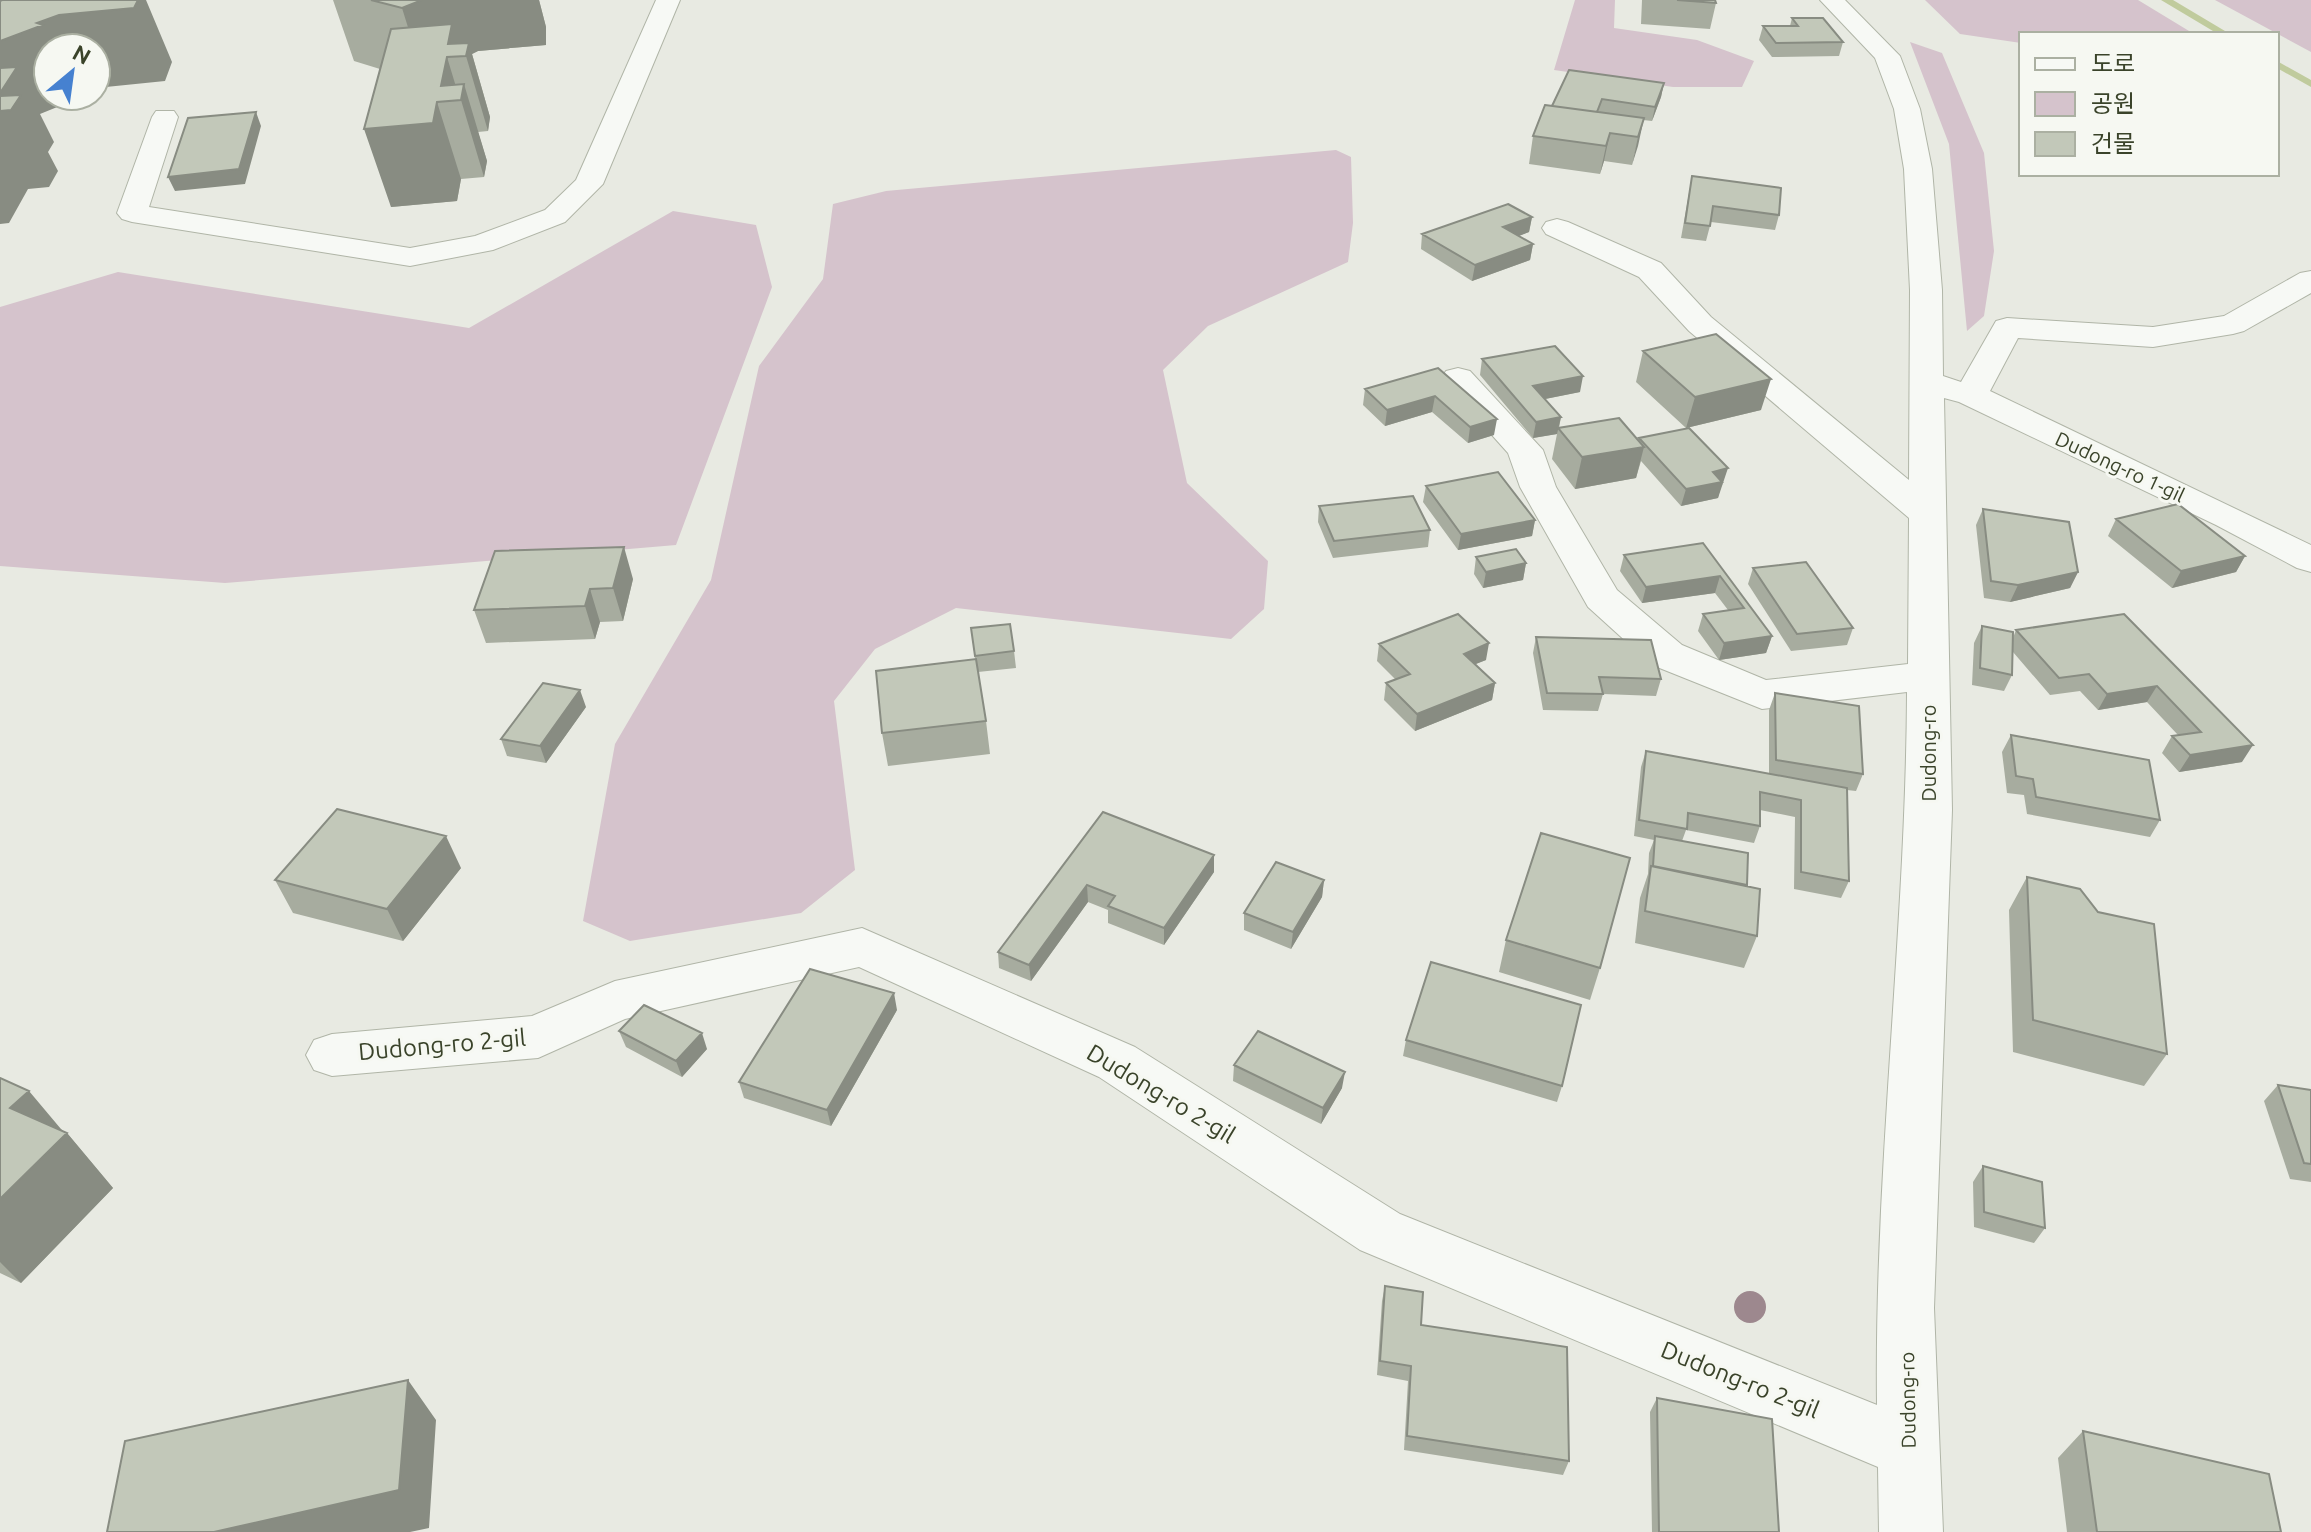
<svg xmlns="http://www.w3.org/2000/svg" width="2311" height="1532" viewBox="0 0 2311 1532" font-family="Ubuntu,'Noto Sans KR',sans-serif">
<rect width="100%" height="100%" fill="#e8eae2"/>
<path fill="#d5c3cc" d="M1575 0H1615L1614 28 1697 40 1754 61 1742 87H1673L1554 70Z
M1925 0H2138L2194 34H2021V43L1960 34Z
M2215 0H2311V52Z
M1910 42 1942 53 1984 153 1994 251 1984 316 1967 331 1949 144Z
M1336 150 1351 157 1353 223 1348 262 1208 326 1163 370 1187 483 1268 561 1264 609 1231 639 956 608 875 649 834 701 855 870 801 913 630 941 583 921 615 744 711 580 759 366 823 279 833 204 886 191Z
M673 211 756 225 772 287 676 545 225 583 0 566V307L118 272 469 328Z"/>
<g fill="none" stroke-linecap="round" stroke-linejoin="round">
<path fill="#c0cb9d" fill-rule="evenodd" d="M2161 0H2173L2230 34H2218Z
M2277 61 2311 80V87L2277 68Z"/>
<g stroke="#b0b5a7" stroke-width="2">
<path id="minor" d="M656 0H680L603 184 565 222 493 250 410 266 132 222 122 219 117 213 152 117 156 111H174L178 117 149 207 410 248 475 236 545 210 576 180Z
M1820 0H1845L1900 56 1920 109 1932 169 1942 290 1943 376 1961 382 1996 321 2007 318 2153 327 2224 316 2300 273 2311 271V293L2244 331 2233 334 2153 347 2018 338 1990 391 2311 545V572L2297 568 2216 525 1959 402 1944 398 1952 810 1934 1308 1943 1532H1879L1878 1467 1360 1250 1099 1077 859 967 625 1019 538 1058 332 1076 314 1070 306 1055 314 1040 332 1034 532 1016 615 981 862 928 1135 1047 1400 1214 1877 1405C1874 1167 1906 930 1907 692L1762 709 1652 665 1588 607 1520 487 1508 453 1441 378 1446 371 1458 368 1470 371 1543 450 1556 487 1617 590 1682 645 1766 680 1908 664 1909 518 1689 331 1639 277 1546 234 1542 228 1546 222 1557 219 1568 222 1661 263 1711 317 1909 480 1910 290 1904 169 1894 109 1875 58Z"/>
</g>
<use href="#minor" fill="#f7f9f5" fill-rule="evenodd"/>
</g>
<circle fill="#9d888e" cx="1750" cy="1307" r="16"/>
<path fill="#a7ac9f" d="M333 0H539L546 27V45L478 51 472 54 490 117 488 131 478 132 487 161 484 177 461 179 457 201 391 207 380 69 354 61Z
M1642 0H1715L1716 3 1710 29 1641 24Z
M1792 18 1843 42 1839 56 1772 57 1759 40 1763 26H1790Z
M1664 83 1661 97 1652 121 1643 120 1632 165 1604 161 1600 174 1529 164 1533 136 1552 106Z
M1692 176 1779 215 1775 230 1711 222 1706 241 1681 238Z
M1532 217 1529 232 1518 236 1533 244 1530 260 1472 281 1421 249 1422 234Z
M1643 351 1761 410 1686 428 1636 382Z
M1482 359 1580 392 1545 399 1561 417 1559 428 1638 440 1639 438 1723 485H1721L1718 498 1681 506 1641 461 1636 478 1575 489 1552 459 1557 434 1533 438 1480 375Z
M1438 368 1494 435 1468 443 1432 412 1385 426 1363 405 1365 389Z
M1426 486 1535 520 1532 536 1458 550 1423 502Z
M1319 506 1430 530 1428 547 1333 558 1318 522Z
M1983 509 2078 572 2070 588 2010 602 1984 598 1976 525Z
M2116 519 2245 556 2236 572 2172 588 2108 536Z
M1703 543 1772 636 1766 653 1719 660 1698 631 1703 614 1728 610 1715 593 1642 603 1620 571 1624 555Z
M1476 557 1526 563 1523 580 1483 588 1474 574Z
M1753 568 1853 628 1847 645 1791 651 1748 584Z
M633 579 623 621 600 622 595 639 486 643 474 610Z
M2124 614 2242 762 2179 772 2162 753 2172 736 2178 735 2147 702 2098 710 2080 691 2050 695 2013 652 2012 675 2004 691 1972 685 1974 643 1982 626 2013 638 2016 630Z
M971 628 1014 651 1016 668 978 672 986 721 990 754 888 766 882 733 975 659Z
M1536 637 1661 679 1656 696 1603 694 1598 711 1543 710 1533 653Z
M1379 644 1486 660 1475 664 1495 683 1492 700 1415 731 1384 700 1386 683 1396 680 1377 661Z
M1775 693 1863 774 1856 791 1847 790 1849 881 1841 898 1794 889 1795 817 1760 810V826L1754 843 1686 830 1682 841 1747 885 1757 936 1744 968 1635 943 1640 898 1648 874 1649 853 1654 840 1634 836 1641 767 1646 751 1769 774V710Z
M586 707 546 763 507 756 501 739Z
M2011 735 2160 820 2150 837 2027 814 2024 795 2007 793 2002 752Z
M1103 812 1214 855V872L1164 945 1108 923V910L1088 902 1031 981 999 968 998 952Z
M461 868 403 941 293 913 275 880Z
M2027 877 2167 1054 2144 1086 2013 1052 2009 910Z
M1324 880 1322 897 1291 949 1244 930V913Z
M1506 940 1600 968 1590 1000 1499 972Z
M897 1010 831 1126 744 1098 739 1082Z
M619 1031 707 1049 682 1077 626 1047Z
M1406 1040 1562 1086 1557 1102 1403 1056Z
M1234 1065 1342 1088 1321 1124 1233 1081Z
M0 1078 63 1131 67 1133 113 1188 21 1283 0 1273Z
M2278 1085 2311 1090V1182L2290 1179 2264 1101Z
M1983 1166 2045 1228 2034 1243 1974 1227 1973 1182Z
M1385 1286 1421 1325 1569 1461 1563 1475 1404 1450 1408 1381 1377 1375 1382 1301Z
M1657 1398 1779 1532H1652L1650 1412Z
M2083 1431 2281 1532H2067L2058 1458Z"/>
<path fill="#888c82" d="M67 0H146L172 62 165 81 96 88V48H48V96H76L77 99 40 114 54 142 48 152 58 171 49 187 28 189 9 223 0 224V41L37 23Z
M422 0H539L546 27V45L478 51 472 54 490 117 488 131 466 56 447 57 460 100 425 82 402 8Z
M1664 83 1661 97 1652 121 1655 107Z
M464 84 487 161 484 177 461 100Z
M437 102 461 179 457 201 391 207 364 129Z
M256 112 261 126 245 184 175 191 168 177Z
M1644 118 1638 146 1632 165 1638 137Z
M1610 133 1604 161 1600 174 1606 146Z
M1532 217 1529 232 1501 243 1503 227Z
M1533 244 1530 260 1472 281 1475 265Z
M1583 376 1580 392 1530 402 1533 386Z
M1771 379 1761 410 1686 428 1695 397Z
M1435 396 1432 412 1385 426 1387 410Z
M1561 417 1557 434 1533 438 1536 422Z
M1497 419 1494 435 1468 443 1470 427Z
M1644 447 1636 478 1575 489 1582 457Z
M1728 468 1718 498 1681 506 1686 489 1713 472Z
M1535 520 1532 536 1458 550 1461 534Z
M624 547 633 579 623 621 613 588Z
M2245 556 2236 572 2172 588 2181 571Z
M1526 563 1523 580 1483 588 1486 572Z
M2078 572 2070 588 2010 602 2018 585Z
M1720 576 1715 593 1642 603 1646 587Z
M590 589 600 622 595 639 585 606Z
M1772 636 1766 653 1719 660 1724 643Z
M1489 643 1486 660 1461 670 1464 654Z
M1495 683 1492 700 1415 731 1417 714Z
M2157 686 2147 702 2098 710 2107 694Z
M580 690 586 707 546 763 540 746Z
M2253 745 2242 762 2179 772 2190 755Z
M446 836 461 868 403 941 387 909Z
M1214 855V872L1164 945V928Z
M1324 880 1322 897 1291 949 1293 932Z
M1087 885 1088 902 1031 981 1029 965Z
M894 993 897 1010 831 1126 827 1110Z
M702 1033 707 1049 682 1077 676 1061Z
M1345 1072 1342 1088 1321 1124 1323 1108Z
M29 1091 66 1135 67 1133 113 1188 21 1283 0 1262V1199L10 1108Z
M408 1380 436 1420 429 1528 410 1532H214Z"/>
<path fill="#c2c8b9" stroke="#888c82" stroke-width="2" d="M2 0H138L134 8 59 15 37 23 43 25 0 41V1Z
M371 0H422L402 8Z
M1677 0H1715L1716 3Z
M1792 18H1823L1843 42 1776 43 1763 26H1798Z
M452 24 448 44 469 43 466 56 447 57 441 86 464 84 461 100 437 102 433 123 364 129 391 29Z
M17 67 0 93V68Z
M1569 70 1664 83 1655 107 1602 99 1597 112 1552 106Z
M21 95 11 110 0 111V96Z
M1545 105 1644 118 1638 137 1610 133 1606 146 1533 136Z
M256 112 239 169 168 177 188 118Z
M1692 176 1781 188 1779 215 1713 206 1710 226 1685 223Z
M1508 204 1532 217 1503 227 1533 244 1475 265 1422 234Z
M1716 334 1771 379 1695 397 1643 351Z
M1555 346 1583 376 1533 386 1561 417 1536 422 1482 359Z
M1438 368 1497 419 1470 427 1435 396 1387 410 1365 389Z
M1619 418 1644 447 1582 457 1558 428Z
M1689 428 1728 468 1713 472 1722 482 1686 489 1639 438Z
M1498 472 1535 520 1461 534 1426 486Z
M1413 496 1430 530 1334 541 1319 506Z
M2178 504 2245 556 2181 571 2116 519Z
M1983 509 2069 522 2078 572 2018 585 1991 581Z
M1703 543 1772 636 1724 643 1703 614 1744 608 1720 576 1646 587 1624 555Z
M624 547 613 588 590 589 585 606 474 610 495 551Z
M1516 549 1526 563 1486 572 1476 557Z
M1806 562 1853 628 1797 634 1753 568Z
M1458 614 1489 643 1464 654 1495 683 1417 714 1386 683 1410 674 1379 644Z
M2124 614 2253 745 2190 755 2172 736 2201 732 2157 686 2107 694 2089 674 2059 678 2016 630Z
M1010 624 1014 651 975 656 971 628Z
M1982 626 2013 632 2012 675 1980 668Z
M1536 637 1651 640 1661 679 1599 677 1603 694 1547 693Z
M976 659 986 721 882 733 876 671Z
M543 683 580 690 540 746 501 739Z
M1775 693 1859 706 1863 774 1776 760Z
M2011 735 2149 760 2160 820 2036 797 2033 779 2016 776Z
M1646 751 1847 788 1849 881 1801 872V800L1760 792V826L1688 813 1687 829 1639 820Z
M337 809 446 836 387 909 275 880Z
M1103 812 1214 855 1164 928 1108 906 1115 896 1087 885 1029 965 998 952Z
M1541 833 1630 858 1600 968 1506 940Z
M1655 836 1748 853 1747 885 1653 866Z
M1276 862 1324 880 1293 932 1244 913Z
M1651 866 1760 889 1757 936 1645 911Z
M2027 877 2080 889 2098 912 2154 924 2167 1054 2033 1020Z
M1431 962 1581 1005 1562 1086 1406 1040Z
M810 969 894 993 827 1110 739 1082Z
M644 1005 702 1033 676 1061 619 1031Z
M1258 1031 1345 1072 1323 1108 1234 1065Z
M0 1078 29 1091 10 1108 67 1133 0 1199Z
M2278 1085 2311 1090V1164L2304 1163Z
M1983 1166 2042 1182 2045 1228 1984 1212Z
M1385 1286 1423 1292 1421 1325 1567 1347 1569 1461 1407 1436 1411 1366 1380 1361Z
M408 1380 399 1490 214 1532H107L125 1441Z
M1657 1398 1772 1419 1779 1532H1659Z
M2083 1431 2269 1474 2281 1532H2097Z"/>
<g text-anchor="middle" stroke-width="6" stroke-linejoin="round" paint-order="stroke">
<g font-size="20" fill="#3a432a" stroke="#f6f8f2">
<text transform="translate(2120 467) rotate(25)" y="7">Dudong-ro 1-gil</text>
<text transform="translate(1929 753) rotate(-90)" y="7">Dudong-ro</text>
<text transform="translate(1908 1400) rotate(-91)" y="7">Dudong-ro</text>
</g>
<g font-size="24" fill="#3a432a" stroke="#f6f8f2">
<text transform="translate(442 1045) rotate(-5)" y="8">Dudong-ro 2-gil</text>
<text transform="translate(1161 1094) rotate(31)" y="8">Dudong-ro 2-gil</text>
<text transform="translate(1740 1380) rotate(22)" y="8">Dudong-ro 2-gil</text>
</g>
</g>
<rect x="2019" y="32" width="260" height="144" fill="#f6f8f2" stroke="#abb0a2" stroke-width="2"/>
<rect x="2035" y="58" width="40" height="12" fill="#f7f9f5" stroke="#abb0a2" stroke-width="2"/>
<text x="2091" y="72" font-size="24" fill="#3a432a">도로</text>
<rect x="2035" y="92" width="40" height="24" fill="#d5c3cc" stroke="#abb0a2" stroke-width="2"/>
<text x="2091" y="112" font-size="24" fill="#3a432a">공원</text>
<rect x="2035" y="132" width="40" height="24" fill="#c2c8b9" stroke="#abb0a2" stroke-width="2"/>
<text x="2091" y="152" font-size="24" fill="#3a432a">건물</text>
<g transform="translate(72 72) rotate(29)"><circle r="38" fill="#f6f8f2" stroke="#abb0a2" stroke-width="2"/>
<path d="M0-6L14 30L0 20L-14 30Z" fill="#4681d0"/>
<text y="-12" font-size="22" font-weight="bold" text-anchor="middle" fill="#3a432a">N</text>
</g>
</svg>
